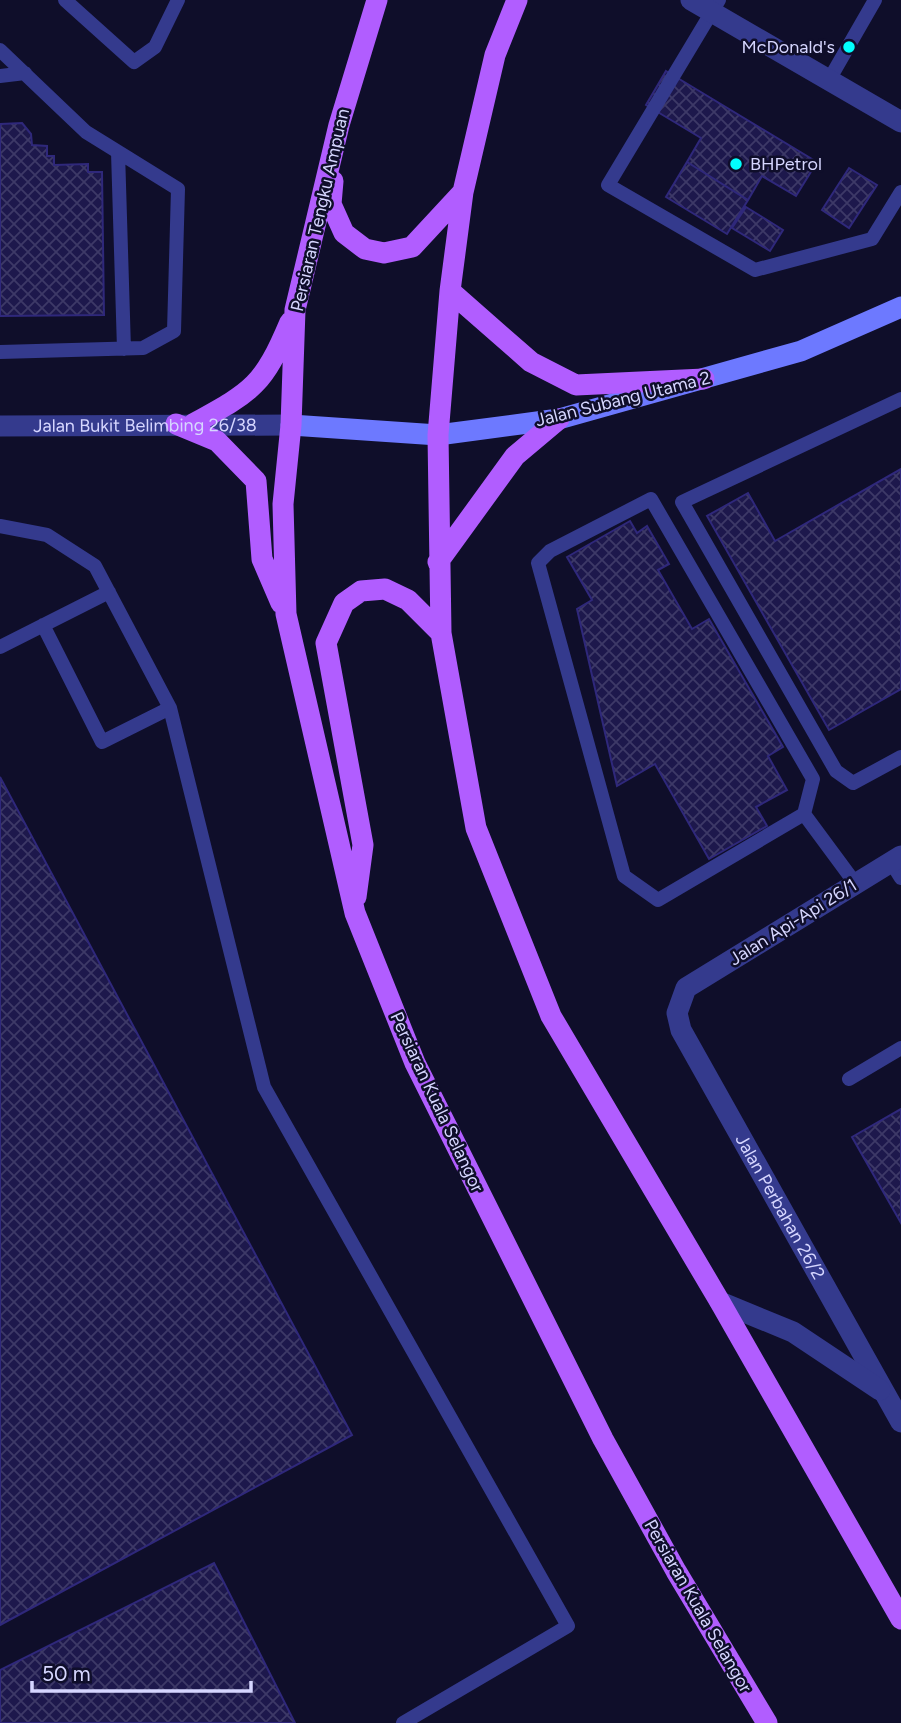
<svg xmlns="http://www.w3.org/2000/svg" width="901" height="1723" viewBox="0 0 901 1723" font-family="Figtree,sans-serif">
<defs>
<pattern id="building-cross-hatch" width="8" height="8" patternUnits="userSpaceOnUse" patternTransform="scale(1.75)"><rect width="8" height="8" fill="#1d184c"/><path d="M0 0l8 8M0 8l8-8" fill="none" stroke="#3d3967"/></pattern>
</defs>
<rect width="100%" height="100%" fill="#0f0e2a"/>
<path fill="url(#building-cross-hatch)" stroke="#2f287b" stroke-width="2" d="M666 71 817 162 796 196 762 176 748 200 687 162 701 138 646 105Z
M22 123 31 134 32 145 47 146V156H54V165L88 164V172H102L104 315 0 316V124Z
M687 162 748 200 727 234 666 197Z
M849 168 877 185 849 228 822 210Z
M746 207 783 230 770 251 732 228Z
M901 469V689L829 730 707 516 748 493 775 541Z
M630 521 637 533 647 526 669 564 658 570 692 629 709 619 783 747 768 756 787 790 756 807 767 826 709 859 655 764 617 786 577 609 592 600 567 557Z
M0 777 352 1435 0 1625Z
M901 1109V1223L852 1137Z
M214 1563 295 1723H0V1670Z"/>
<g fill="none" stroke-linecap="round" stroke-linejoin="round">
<path stroke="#343a8d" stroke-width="14" d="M65 0 134 62 155 47 178 0
M719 0 608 185 755 270 872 239 901 192
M0 50 86 132 178 189 174 331 143 348 0 352
M0 76 25 73
M829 80 875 0
M118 152 124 349
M901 399 682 502 836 771 853 783 901 757
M0 526 47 535 95 566 170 708 264 1087 568 1626 403 1723
M43 625 102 742 170 708
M0 647 109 592
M804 814 813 779 651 499 550 551 538 563 624 876 658 900 804 814 855 883
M891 862 901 878
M849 1079 901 1048"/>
<g stroke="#343a8d" stroke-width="21">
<path d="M691 0 901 122"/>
<path id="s1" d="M0 426 291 425"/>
<path id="s2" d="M901 856 686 988 677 1013 681 1030 901 1422"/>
<path d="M720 1302 793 1332 880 1390"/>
</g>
<path stroke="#6d79ff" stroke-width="21" d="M291 425 438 435 559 419 801 351 901 307"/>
<path stroke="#b15dff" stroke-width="21" d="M377 0 339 125 295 310 291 425 283 504 286 614 355 913 415 1063 603 1439 676 1571 767 1723
M517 0 495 55 463 192 450 291 438 435 441 633 476 828 551 1016 720 1302 901 1619
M333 181 331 204 344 233 365 249 384 253 412 247 463 192
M450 291 531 362 576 385 704 379
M176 424 217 441 256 481 262 559 281 603
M193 424C253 391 263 386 290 322
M438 562 515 456 559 419
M356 897 363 845 326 643 344 603 361 591 385 589 408 600 441 633"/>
</g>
<g fill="#02fffd" stroke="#0f0e2a" stroke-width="2.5">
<circle cx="849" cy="47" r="7"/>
<circle cx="736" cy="164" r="7"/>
</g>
<g text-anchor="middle" stroke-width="5" stroke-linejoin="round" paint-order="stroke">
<g font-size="18" fill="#d6d6ff" stroke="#0f0e2a" text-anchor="end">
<text x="835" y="53">McDonald's</text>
<text x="750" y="170" text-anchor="start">BHPetrol</text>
</g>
<g font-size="18" fill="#d6d6ff" stroke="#0f0e2a">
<text transform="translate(320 210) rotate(-77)" y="6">Persiaran Tengku Ampuan</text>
<text transform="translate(623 399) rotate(-14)" y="6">Jalan Subang Utama 2</text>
<text dy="6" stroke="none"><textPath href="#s1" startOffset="145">Jalan Bukit Belimbing 26/38</textPath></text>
<text transform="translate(793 922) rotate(-32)" y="6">Jalan Api-Api 26/1</text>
<text transform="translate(437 1102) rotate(65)" y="6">Persiaran Kuala Selangor</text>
<text dy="6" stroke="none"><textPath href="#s2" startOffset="499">Jalan Perbahan 26/2</textPath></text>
<text transform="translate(698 1606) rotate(60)" y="6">Persiaran Kuala Selangor</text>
</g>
</g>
<path d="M32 1681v10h219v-10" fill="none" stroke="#d6d6ff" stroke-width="3.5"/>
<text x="42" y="1681" font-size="21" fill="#d6d6ff" stroke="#0f0e2a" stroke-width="5" paint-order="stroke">50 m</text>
</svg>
